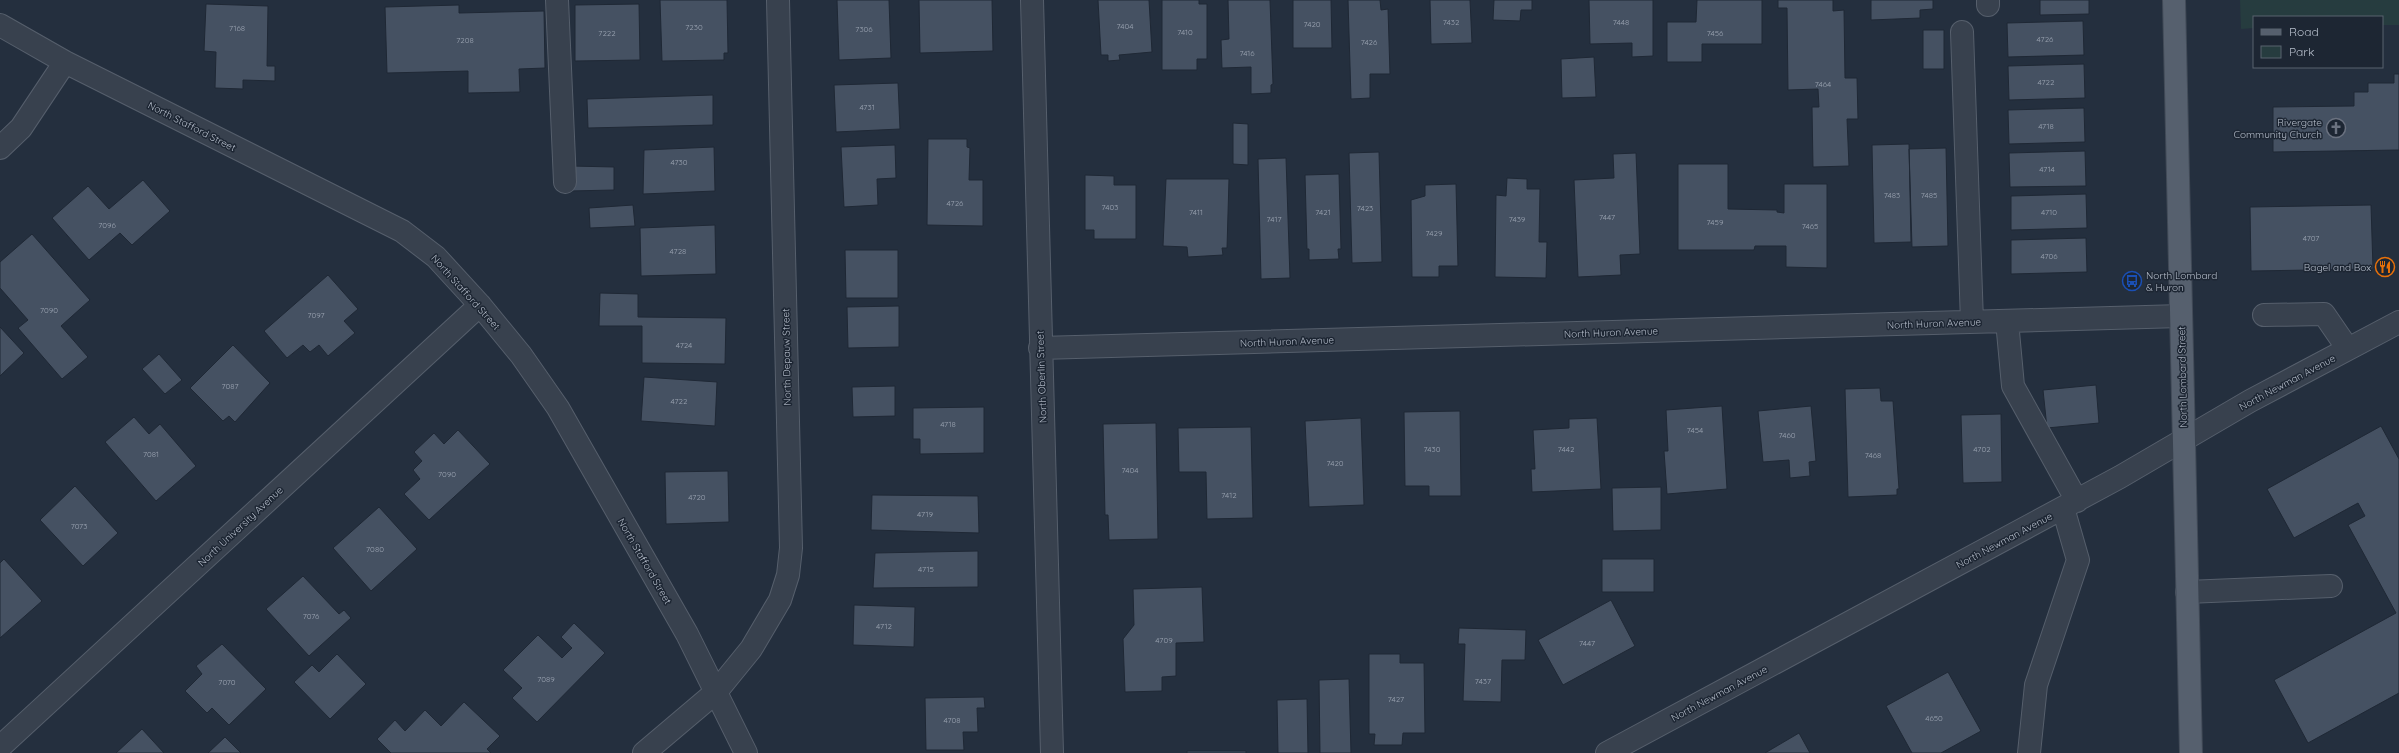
<svg xmlns="http://www.w3.org/2000/svg" width="2399" height="753" viewBox="0 0 2399 753" font-family="Quicksand,sans-serif">
<rect width="100%" height="100%" fill="#242f3e"/>
<path fill="#263c3f" d="M2240 0H2399V25H2382V17H2254V28L2241 29Z"/>
<path fill="#455162" stroke="#1f2835" d="M660 0H727L728 53H724V60L662 61Z
M837 0H889L891 58 839 60Z
M919 0H992L993 51 920 53Z
M1098 0H1149L1152 52 1119 55 1120 60 1108 61V55H1101Z
M1162 0H1199V4H1207V59H1197V70H1162Z
M1228 0H1270L1273 84 1271 85V93L1251 94V67L1222 68 1221 40 1229 39Z
M1293 0H1331L1332 48H1293Z
M1348 0H1380L1381 10 1388 9 1390 74H1370V98L1351 99Z
M1430 0H1470L1472 43 1431 44Z
M1494 0H1532V10H1521L1520 21 1493 20Z
M1589 0H1653V56L1632 57V43L1590 44Z
M1697 0H1762V44H1702V62H1667V22H1696Z
M1778 0H1833V11L1844 10 1845 78H1857L1858 119H1847L1849 166 1813 167 1812 107H1819L1818 89 1788 90 1787 8H1778Z
M1871 0H1933V9L1920 10V18L1871 20Z
M2040 0H2089V14L2040 15Z
M206 4 268 6 267 66H275V81L243 80V89L215 88 216 52 204 51Z
M639 4 640 60 575 61V5Z
M459 5V13L544 11 545 68 519 69 520 92 468 93V71L387 73 385 7Z
M2083 21 2084 55 2008 57 2007 23Z
M1923 30H1944V69H1923Z
M1594 57 1596 97 1562 98 1561 59Z
M2084 64 2085 98 2009 100 2008 66Z
M2394 74H2399V150L2273 152V107L2354 106V92H2368V83H2394Z
M898 83 900 129 836 132 834 85Z
M713 95V125L588 128 587 99Z
M2084 108 2085 142 2009 144 2008 110Z
M1233 123 1248 124V165L1233 164Z
M928 139H967V147L970 148 969 180H983V226L927 225Z
M1909 144 1911 242 1874 243 1872 145Z
M895 145 896 178 877 179 878 205 844 207 841 147Z
M714 147 715 191 643 194 644 150Z
M1946 148 1948 246 1912 247 1909 149Z
M2085 151 2086 186 2010 187 2009 153Z
M1379 152 1382 262 1352 263 1349 153Z
M1636 153 1640 254 1620 255 1621 275 1578 277 1574 180 1614 178 1613 154Z
M1286 158 1290 278 1261 279 1258 159Z
M1678 164H1728V209L1777 210V212L1784 213V184H1827V268L1786 267V246H1755L1754 250H1678Z
M571 166 614 167V190L570 191Z
M1339 174 1341 249H1338L1339 259 1309 260V249H1307L1305 175Z
M1085 175 1114 176V185H1136V239H1094V230H1085Z
M1507 178 1527 179V189H1540L1539 242H1547L1546 278 1495 277 1496 195 1506 196Z
M1166 179H1229L1227 248H1222L1223 255 1188 257 1187 247 1163 246Z
M143 180 170 211 132 245 120 233 89 260 52 218 88 186 109 209Z
M1456 184 1458 266H1439V277H1412L1411 200 1425 196V185Z
M2086 194 2087 228 2011 230V196Z
M633 205 635 226 590 228 589 208Z
M2371 205 2373 269 2251 271 2250 207Z
M715 225 716 274 641 276 640 228Z
M32 234 90 300 61 326 88 357 62 379 18 328 28 320 0 288V262Z
M2086 238 2087 272 2011 274V240Z
M845 250H898V298H846Z
M328 275 358 309 344 321 355 333 328 356 319 345 310 352 303 345 287 358 264 331Z
M600 293 638 294V317L726 318 725 364 642 363V326H599Z
M899 306V347L848 348 847 307Z
M0 327 24 353 0 376Z
M233 345 270 383 235 422 229 416 223 421 190 388Z
M159 354 182 380 165 394 142 369Z
M644 377 717 382 715 426 641 421Z
M2096 385 2099 423 2047 428 2043 390Z
M895 386V416L853 417 852 387Z
M1880 388 1881 401H1893L1899 489H1897V495L1848 497 1845 389Z
M1722 406 1727 489 1667 494 1664 451H1668L1666 410Z
M1811 406 1816 461 1809 462 1810 476 1790 478 1789 460 1763 462 1758 411Z
M984 407V453L920 454V439H913V408Z
M1460 411 1461 496H1429V486H1405L1404 412Z
M2001 414 2002 482 1963 483 1961 415Z
M134 417 149 434 160 424 196 466 156 501 105 442Z
M1361 418 1364 505 1309 507 1305 421Z
M1597 418 1601 489 1532 492 1531 469H1535L1533 430 1569 428V419Z
M1156 423 1158 539 1109 540 1108 515H1105L1103 424Z
M2381 426 2399 459V693L2308 743 2274 680 2396 613 2348 525 2365 516 2358 503 2294 538 2267 489Z
M1251 427 1253 518 1207 519 1206 472H1179L1178 428Z
M458 430 490 464 429 520 404 494 420 479 413 470 422 461 414 452 434 433 444 444Z
M728 471 729 522 666 524 665 472Z
M75 486 118 533 83 566 40 520Z
M1661 487V530L1613 531 1612 488Z
M872 495 978 496 979 533 871 530Z
M379 507 417 549 371 591 333 548Z
M978 551V587L873 588 875 553Z
M4 559 42 601 0 638V563Z
M1602 559H1654V592H1602Z
M303 576 339 614 344 610 351 618 309 656 266 609Z
M1202 587 1204 642 1176 643V676L1162 677V691L1125 692 1123 639 1134 625 1133 589Z
M1611 600 1635 646 1563 685 1538 640Z
M854 605 915 607 914 647 853 645Z
M574 623 605 653 537 722 512 698 522 688 503 670 538 635 562 658 572 648 561 637Z
M1459 628 1526 630 1525 660H1502L1501 702 1463 701 1465 644H1458Z
M222 644 266 689 229 725 212 708 207 713 185 691 202 674 196 666Z
M337 654 366 684 330 719 294 682 312 665 319 672Z
M1369 654H1400V663H1424L1425 733H1403L1402 745H1374L1375 734H1369Z
M1948 672 1981 731 1941 753H1912L1886 706Z
M1349 679 1351 753H1320L1319 680Z
M984 697 985 708H977L978 732H963L964 750H926L925 698Z
M1307 699 1308 753H1278L1277 700Z
M464 702 500 736 487 749 491 753H391L377 739 395 720 405 731 425 710 441 726Z
M142 729 164 753H116Z
M1799 733 1810 753H1765Z
M225 737 241 753H208Z
M1187 751H1246V753H1187Z"/>
<g fill="none" stroke-linecap="round" stroke-linejoin="round">
<g stroke="#565f6c" stroke-width="24">
<path id="minor" d="M557 0 565 182
M1032 0 1052 753
M1988 0V5
M0 25 65 62 402 231 436 257 480 305 521 355 558 408 687 634 746 753
M1962 32 1972 322
M0 148 21 128 65 62
M2264 315 2324 314 2348 349
M2007 321 2013 386 2077 501
M1040 348 2181 316
M2187 592 2331 586
M0 747 480 305
M644 753 716 692 751 649 780 600 788 575 791 548 778 0
M1607 753 2120 477 2250 401 2399 322
M2029 753 2036 685 2078 560 2063 508"/>
</g>
<g stroke="#414a57" stroke-width="24">
<path id="major" d="M2174 0 2191 753"/>
</g>
<use href="#minor" stroke="#38414e" stroke-width="22"/>
<use href="#major" stroke="#56606e" stroke-width="22"/>
</g>
<defs>
<g id="church-ring" transform="scale(1)"><circle r="9.5" fill="#1d2633" stroke="#6b7280" stroke-width="1.5"/><path d="M-1.2-6h2.4v3.5h3.3v2.4h-3.3V6h-2.4V-.1h-3.3v-2.4h3.3Z" fill="#6b7280"/></g>
<g id="restaurant-ring" transform="scale(1)"><circle r="9.5" fill="#1d2633" stroke="#e8710a" stroke-width="1.5"/><path d="M-5-6h1v4h1v-4h1v4h1v-4h1v5L-1.5 .5V6h-2V.5L-5-1ZM5-6V6H3V1.5H1.5Q1.5-4 5-6Z" fill="#e8710a"/></g>
<g id="bus-ring" transform="scale(1)"><circle r="9.5" fill="#1d2633" stroke="#1a4fb4" stroke-width="1.5"/><path d="M-5-6H5V4H4V6H2V4H-2V6H-4V4H-5ZM-3.5-4V0h7V-4ZM-3.5 1.2v1.5H-2V1.2ZM2 1.2v1.5H3.5V1.2Z" fill="#1a4fb4"/></g>
</defs>
<g fill-rule="evenodd">
<use href="#church-ring" x="2336" y="128"/>
<use href="#restaurant-ring" x="2385" y="267"/>
<use href="#bus-ring" x="2132" y="281"/>
</g>
<g text-anchor="middle" stroke-width="3" stroke-linejoin="round" paint-order="stroke">
<g font-size="8" fill="#98a1af">
<text x="1451" y="25">7432</text>
<text x="1621" y="25">7448</text>
<text x="1312" y="27">7420</text>
<text x="1125" y="29">7404</text>
<text x="694" y="30">7230</text>
<text x="237" y="31">7168</text>
<text x="864" y="32">7306</text>
<text x="1185" y="35">7410</text>
<text x="607" y="36">7222</text>
<text x="1715" y="36">7456</text>
<text x="2045" y="42">4726</text>
<text x="465" y="43">7208</text>
<text x="1369" y="45">7426</text>
<text x="1247" y="56">7416</text>
<text x="2046" y="85">4722</text>
<text x="1823" y="87">7464</text>
<text x="867" y="110">4731</text>
<text x="2046" y="129">4718</text>
<text x="679" y="165">4730</text>
<text x="2047" y="172">4714</text>
<text x="1892" y="198">7483</text>
<text x="1929" y="198">7485</text>
<text x="955" y="206">4726</text>
<text x="1110" y="210">7403</text>
<text x="1365" y="211">7423</text>
<text x="1196" y="215">7411</text>
<text x="1323" y="215">7421</text>
<text x="2049" y="215">4710</text>
<text x="1607" y="220">7447</text>
<text x="1274" y="222">7417</text>
<text x="1517" y="222">7439</text>
<text x="1715" y="225">7459</text>
<text x="107" y="228">7096</text>
<text x="1810" y="229">7465</text>
<text x="1434" y="236">7429</text>
<text x="2311" y="241">4707</text>
<text x="678" y="254">4728</text>
<text x="2049" y="259">4706</text>
<text x="49" y="313">7090</text>
<text x="316" y="318">7097</text>
<text x="684" y="348">4724</text>
<text x="230" y="389">7087</text>
<text x="679" y="404">4722</text>
<text x="948" y="427">4718</text>
<text x="1695" y="433">7454</text>
<text x="1787" y="438">7460</text>
<text x="1432" y="452">7430</text>
<text x="1566" y="452">7442</text>
<text x="1982" y="452">4702</text>
<text x="151" y="457">7081</text>
<text x="1873" y="458">7468</text>
<text x="1335" y="466">7420</text>
<text x="1130" y="473">7404</text>
<text x="447" y="477">7090</text>
<text x="1229" y="498">7412</text>
<text x="697" y="500">4720</text>
<text x="925" y="517">4719</text>
<text x="79" y="529">7073</text>
<text x="375" y="552">7080</text>
<text x="926" y="572">4715</text>
<text x="311" y="619">7076</text>
<text x="884" y="629">4712</text>
<text x="1164" y="643">4709</text>
<text x="1587" y="646">7447</text>
<text x="546" y="682">7089</text>
<text x="1483" y="684">7437</text>
<text x="227" y="685">7070</text>
<text x="1396" y="702">7427</text>
<text x="1934" y="721">4650</text>
<text x="952" y="723">4708</text>
</g>
<g font-size="10" fill="#b4bcc9" stroke="#1d2633" text-anchor="end">
<text x="2322" y="126">Rivergate<tspan x="2322" dy="12">Community Church</tspan></text>
<text x="2371" y="271">Bagel and Box</text>
<text x="2146" y="279" text-anchor="start">North Lombard<tspan x="2146" dy="12">&amp; Huron</tspan></text>
</g>
<g font-size="10" fill="#b4bcc9" stroke="#1d2633">
<text transform="translate(192 126) rotate(27)" y="4">North Stafford Street</text>
<text transform="translate(466 292) rotate(48)" y="4">North Stafford Street</text>
<text transform="translate(1934 323) rotate(-2)" y="4">North Huron Avenue</text>
<text transform="translate(1611 332) rotate(-2)" y="4">North Huron Avenue</text>
<text transform="translate(1287 341) rotate(-2)" y="4">North Huron Avenue</text>
<text transform="translate(786 357) rotate(-91)" y="4">North Depauw Street</text>
<text transform="translate(1041 377) rotate(-92)" y="4">North Oberlin Street</text>
<text transform="translate(2182 377) rotate(-91)" y="4">North Lombard Street</text>
<text transform="translate(2287 382) rotate(-28)" y="4">North Newman Avenue</text>
<text transform="translate(240 526) rotate(-43)" y="4">North University Avenue</text>
<text transform="translate(2004 540) rotate(-28)" y="4">North Newman Avenue</text>
<text transform="translate(645 561) rotate(60)" y="4">North Stafford Street</text>
<text transform="translate(1719 693) rotate(-28)" y="4">North Newman Avenue</text>
</g>
</g>
<rect x="2253" y="16" width="130" height="52" fill="#1d2633" stroke="#59626f"/>
<rect x="2261" y="29" width="20" height="6" fill="#56606e" stroke="#59626f"/>
<text x="2289" y="36" font-size="12" fill="#b4bcc9">Road</text>
<rect x="2261" y="46" width="20" height="12" fill="#263c3f" stroke="#59626f"/>
<text x="2289" y="56" font-size="12" fill="#b4bcc9">Park</text>
</svg>
